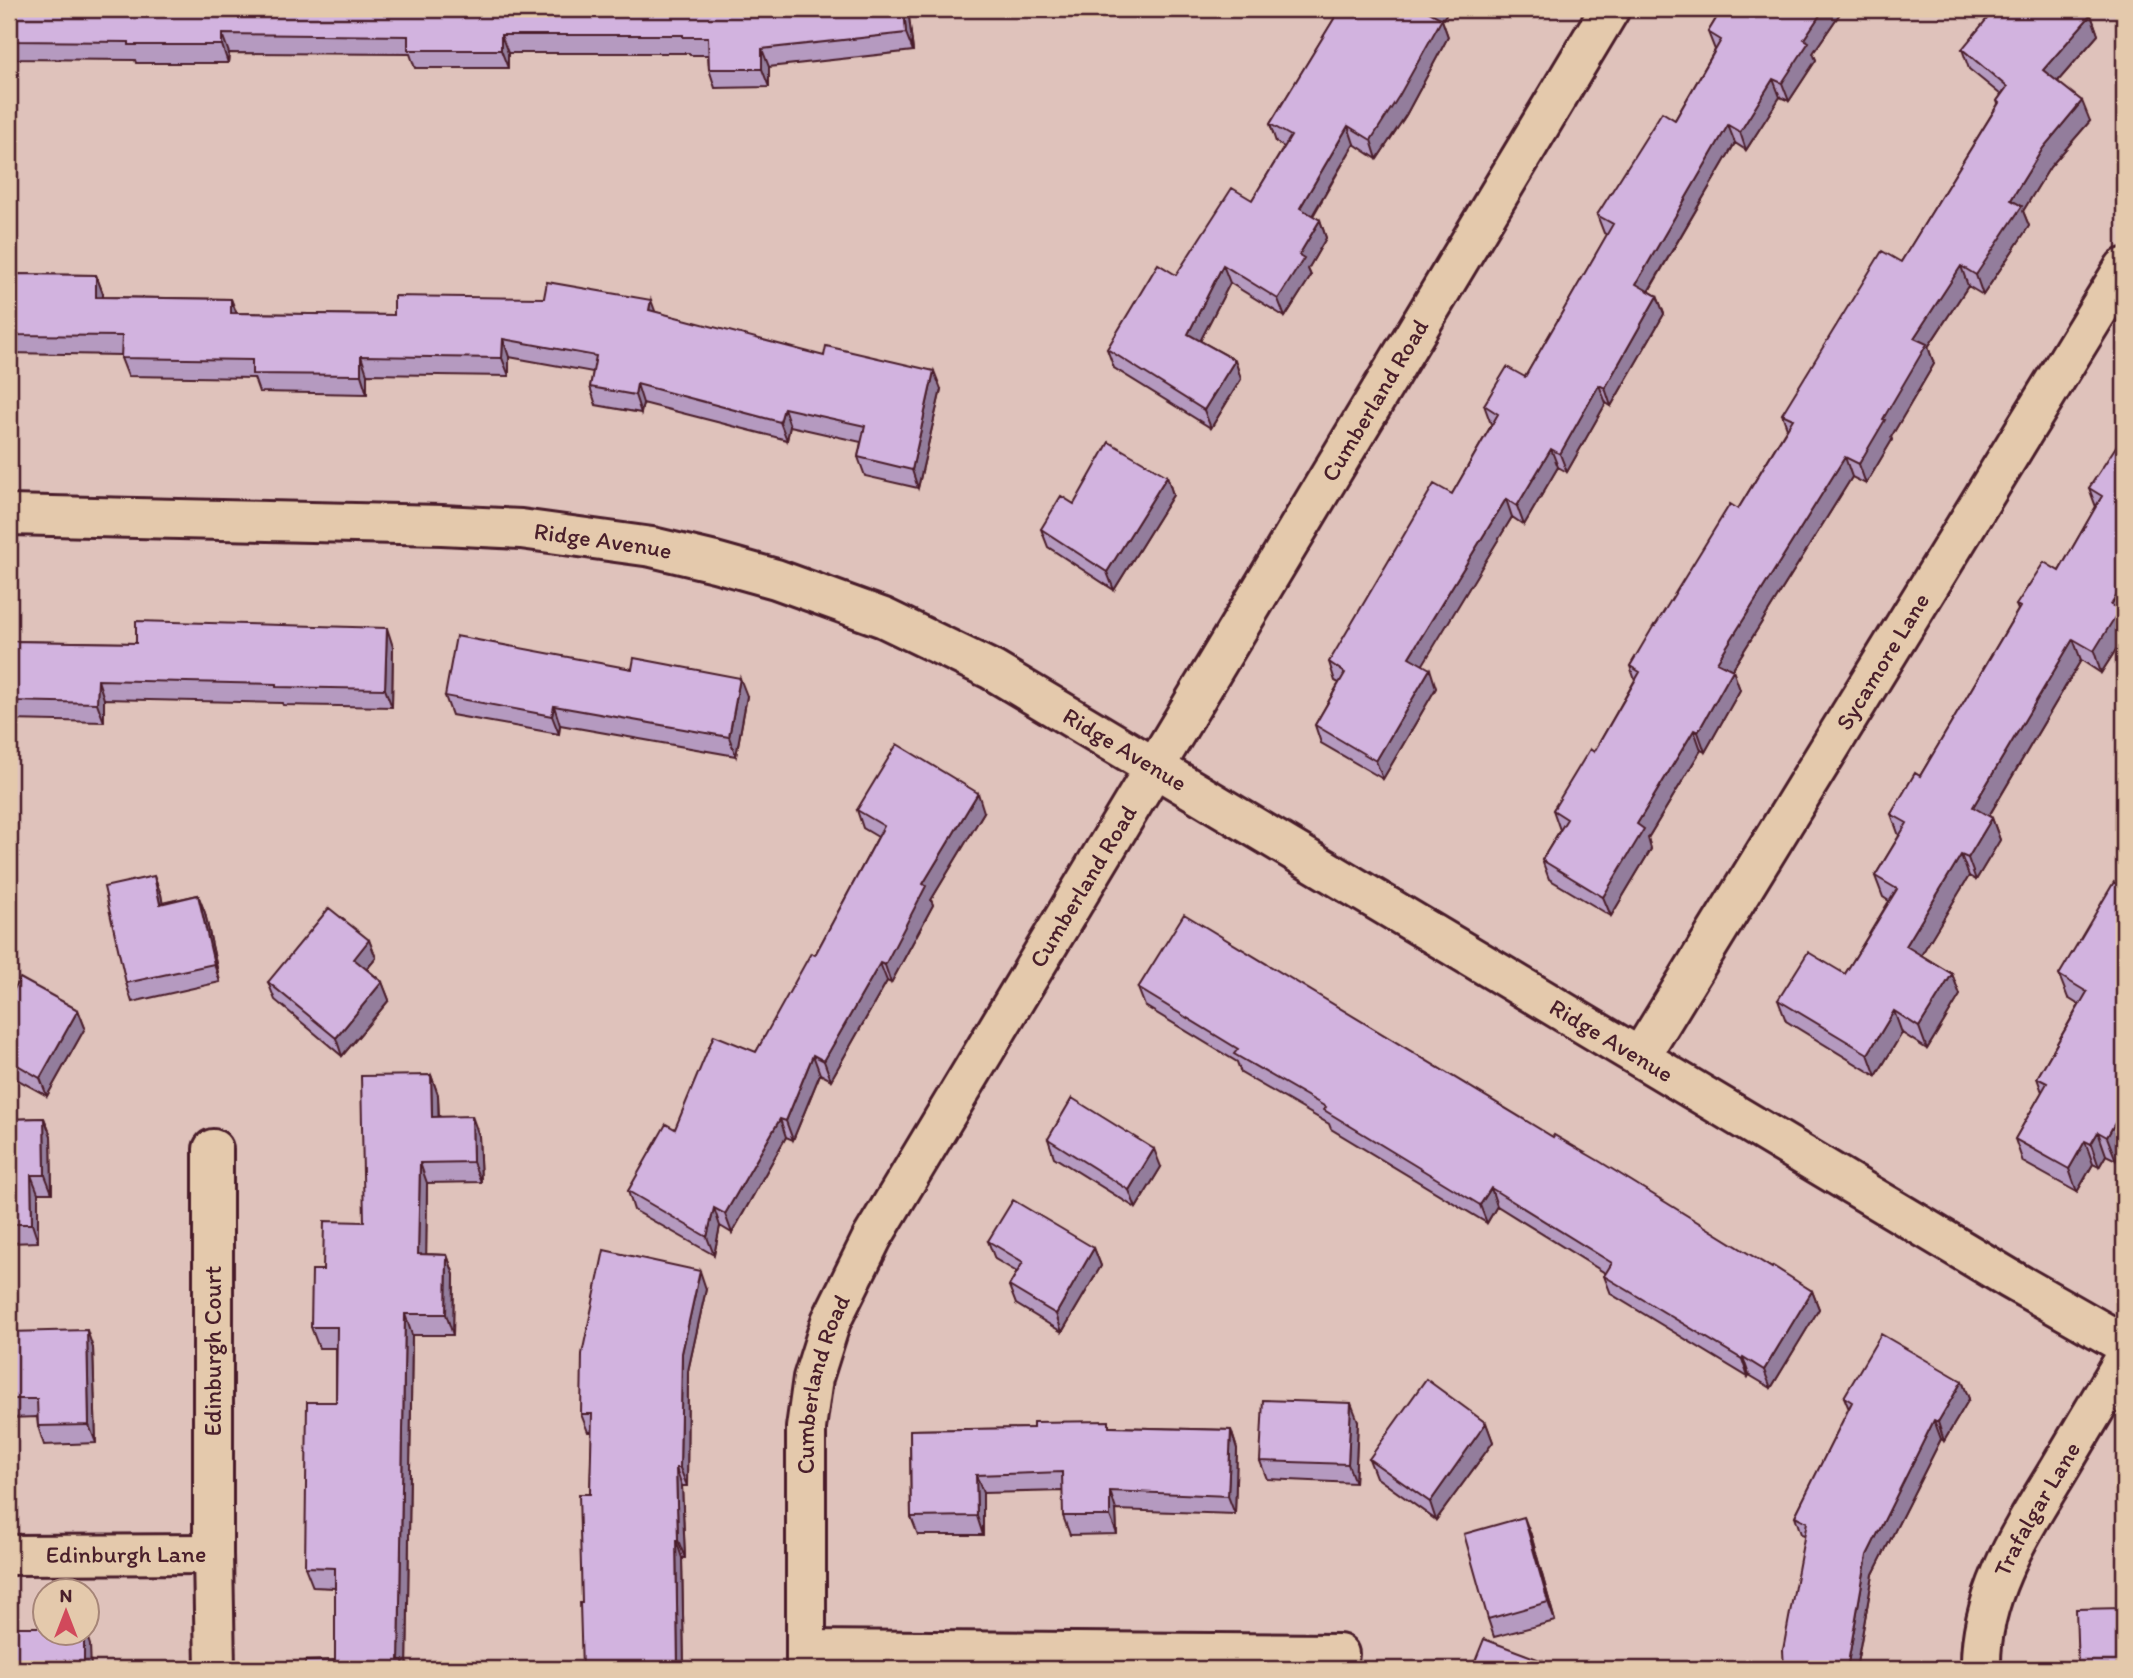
<svg xmlns="http://www.w3.org/2000/svg" width="2133" height="1678" viewBox="0 0 2133 1678" font-family="Itim,sans-serif">
<rect width="100%" height="100%" fill="#dfc2bb"/>
<filter id="ink" filterUnits="userSpaceOnUse"><feTurbulence type="fractalNoise" baseFrequency=".0143" numOctaves="2"/><feDisplacementMap in="SourceGraphic" scale="14" xChannelSelector="R" yChannelSelector="G"/><feConvolveMatrix kernelMatrix="1 2 1 2 8 2 1 2 1" color-interpolation-filters="sRGB"/></filter>
<g filter="url(#ink)">
<g fill="none" stroke-linecap="round" stroke-linejoin="round">
<g stroke="#4a1f2b" stroke-width="44">
<g id="street">
<path id="s1" d="M9 515 442 525 521 529 652 547 715 562 776 579 884 618 992 670 2010 1279 2124 1344"/>
<path id="s2" d="M1640 1057 2124 268"/>
<path d="M213 1149V1554L215 1669"/>
<path id="s3" d="M9 1555 213 1554"/>
<path d="M806 1650 1339 1654"/>
<path id="s4" d="M806 1669V1428L813 1378 831 1321 872 1238 1610 9"/>
<path id="s5" d="M1981 1669C1979 1596 2021 1532 2058 1471 2080 1434 2102 1397 2124 1360"/>
</g>
</g>
<use href="#street" stroke="#e4c9ac" stroke-width="38"/>
</g>
<path fill="#b59ac0" stroke="#4a1f2b" stroke-width="2" d="M9 9H908L913 51 769 67V87L715 88 709 69 708 55H690L689 53H508V68H415L410 54 229 53 228 63H136L135 60 9 59Z
M1338 9H1450L1442 20 1448 37 1406 115 1377 159 1354 144 1313 216 1320 220 1326 238 1308 269 1311 276 1285 317 1230 283 1200 341 1235 360 1241 379 1211 428 1114 368 1107 349 1176 275 1252 200 1284 147 1276 142 1270 124 1339 11Z
M1722 9H1843L1813 53 1816 60 1789 101 1780 97 1746 150 1735 143 1649 291 1657 296 1664 314 1611 406 1606 403 1567 472 1558 467 1524 525 1512 517 1422 665 1436 688 1383 779 1321 743 1315 725 1339 683 1335 681 1329 662 1452 494 1492 424H1491L1484 405 1525 377 1607 235 1604 233 1597 215 1675 120 1715 50 1708 32Z
M2091 15 2098 35 2058 81 2090 121 2050 167 2023 211 2029 226 1983 295 1968 286 1928 347 1934 364 1891 437 1892 440 1866 484 1852 477 1732 670 1740 690 1705 752 1701 750 1648 838 1651 849 1611 916 1549 879 1542 860 1560 830 1553 810 1594 752 1635 680 1630 666 1655 626 1738 509 1787 428 1782 414 1901 262 1998 104 1997 101 2001 95 1969 69 1962 49Z
M9 274 96 275 103 294V297L231 299 236 313 394 315 655 312 941 389 918 488 865 476 858 457 861 442 790 426 787 440 643 403 641 413 596 405 590 387 593 372 509 357V376L367 374V394L259 392 254 378 128 376 121 358V355L9 353Z
M2124 450V637L2101 673 2081 660 1989 816 1992 818 2000 840 1976 880 1969 876 1921 955 1952 974 1960 995 1927 1049 1902 1033 1876 1076 1786 1021 1778 1000 1845 974 1889 901 1883 897 1875 876 1899 836 1891 814 1920 776 2018 610 2016 605 2059 571 2096 507 2089 488Z
M1167 476 1173 495 1114 590 1048 547 1041 529 1074 504Z
M9 641 393 647 392 707 283 705 282 703 104 699V722L9 720Z
M445 696H747L736 756 560 725 559 734 452 715Z
M857 810 984 812 931 900 933 905 891 983 887 981 831 1080 820 1074 793 1140 786 1137 732 1233 720 1226 714 1255 634 1210 628 1191 675 1129 756 1052 815 955 878 837 863 828Z
M2124 888V1145L2116 1160 2106 1155 2099 1167 2093 1164 2077 1192 2023 1162 2015 1139 2042 1092 2037 1078 2079 1005 2068 998 2059 975Z
M161 894 162 903 198 895 205 913 220 982 132 1002 126 983Z
M369 940 376 958 367 969 382 982 389 1000 342 1056 275 1000 268 982Z
M1138 988 1772 1268 1812 1291 1819 1309 1771 1388 1749 1375 1748 1377 1611 1294 1604 1276 1605 1273 1497 1206 1487 1223 1331 1129 1329 1124 1241 1073 1237 1062 1145 1006Z
M9 999 78 1010 85 1028 47 1096 9 1075Z
M431 1075 438 1095 439 1116 479 1136 481 1182 427 1183 426 1254 447 1255 454 1275 453 1335H412L407 1669H305L335 1660V1588L313 1587 305 1567 336 1402V1348H319L311 1327 323 1270 364 1222Z
M44 1118 51 1136 52 1193H38V1242L9 1243V1119Z
M1048 1139 1161 1167 1136 1208 1054 1157Z
M988 1241 1094 1248 1101 1266 1062 1332 1016 1304 1009 1286 1017 1272 995 1259Z
M706 1289 688 1371 687 1486H682L685 1558H682L684 1669H582V1603L590 1494 592 1432H588L581 1414Z
M9 1332 93 1348 96 1443 44 1445 38 1426 37 1417 9 1418Z
M1962 1381 1969 1399 1944 1441 1941 1439 1873 1574 1856 1669H1784L1805 1535 1801 1534 1795 1516 1849 1409 1844 1397Z
M1358 1421 1355 1483 1267 1479 1260 1461Z
M1486 1423 1493 1442 1436 1520 1376 1477 1369 1459Z
M1111 1427 1231 1430 1237 1449 1235 1514 1116 1510 1117 1534 1070 1535 1063 1516V1491L983 1493V1535H918L911 1517 910 1430Z
M1531 1535 1555 1621 1494 1637 1488 1619Z"/>
<path fill="#937d9c" stroke="#4a1f2b" stroke-width="2" d="M904 9H908L913 51 906 33Z
M1431 9H1450L1442 20 1448 37 1406 115 1377 159 1371 140Z
M1824 9H1843L1813 53 1816 60 1789 101 1782 83 1804 39Z
M2091 15 2098 35 2051 89 2043 70Z
M222 34 229 53 228 63 222 45Z
M501 35 508 53V68L501 50Z
M762 49 769 67V87L762 69Z
M1773 79 1780 97 1746 150 1740 132Z
M2082 101 2090 121 2050 167 2023 211 2029 226 1983 295 1976 275 2011 200 2043 148Z
M1728 125 1735 143 1642 302 1636 284Z
M1348 126 1354 144 1306 226 1300 208Z
M1320 220 1326 238 1308 269 1311 276 1285 317 1278 299 1299 255Z
M1223 265 1230 283 1194 353 1188 334Z
M1961 266 1968 286 1928 347 1934 364 1891 437 1892 440 1866 484 1859 464 1883 419 1914 338Z
M96 275 103 294 102 315 96 297Z
M1657 296 1664 314 1611 406 1605 388Z
M231 299 238 317 231 313Z
M651 300 658 319 649 310Z
M503 339 509 357V376L502 358Z
M361 356 367 374V394L361 375Z
M1235 360 1241 379 1211 428 1204 410Z
M934 371 941 389 918 488 912 470Z
M637 384 643 403 641 413 635 395Z
M1599 385 1606 403 1567 472 1560 454Z
M784 408 790 426 787 440 780 422Z
M1551 449 1558 467 1524 525 1517 506Z
M1845 457 1852 477 1725 681 1717 662Z
M1167 476 1173 495 1114 590 1107 572Z
M1506 499 1512 517 1416 676 1409 657Z
M2124 583V637L2101 673 2094 651 2111 605Z
M387 628 393 647 392 707 385 689Z
M2073 639 2081 660 1981 829 1973 807Z
M1430 669 1436 688 1383 779 1376 761Z
M1733 670 1740 690 1705 752 1698 732Z
M740 678 747 696 736 756 729 737Z
M98 680 104 699V722L97 703Z
M554 706 560 725 559 734 552 716Z
M1694 730 1701 750 1648 838 1651 849 1611 916 1603 897 1637 824Z
M978 793 984 812 931 900 933 905 891 983 885 965 923 884Z
M1992 818 2000 840 1976 880 1968 858Z
M1961 855 1969 876 1914 967 1906 946Z
M154 876 161 894 166 922 160 904Z
M198 895 205 913 220 982 214 964Z
M369 940 376 958 360 977 354 959Z
M880 963 887 981 831 1080 824 1061Z
M1952 974 1960 995 1927 1049 1919 1027Z
M382 982 389 1000 342 1056 336 1038Z
M78 1010 85 1028 47 1096 40 1078Z
M1894 1011 1902 1033 1876 1076 1868 1054Z
M813 1055 820 1074 793 1140 786 1121Z
M431 1075 438 1095 439 1137 432 1117Z
M2124 1107V1145L2116 1160 2107 1137Z
M472 1116 479 1136 481 1182 473 1162Z
M44 1118 51 1136 52 1193 45 1175Z
M780 1119 786 1137 732 1233 725 1214Z
M2098 1132 2106 1155 2099 1167 2091 1144Z
M2085 1141 2093 1164 2077 1192 2069 1169Z
M1154 1149 1161 1167 1136 1208 1129 1190Z
M420 1163 427 1183 426 1274 418 1254Z
M31 1175 38 1193V1242L32 1224Z
M1491 1188 1497 1206 1487 1223 1480 1205Z
M714 1208 720 1226 714 1255 707 1237Z
M1094 1248 1101 1266 1062 1332 1056 1314Z
M447 1255 454 1275 453 1335 446 1314Z
M700 1271 706 1289 688 1371 687 1486 680 1468 682 1353Z
M1812 1291 1819 1309 1771 1388 1764 1370Z
M405 1314 412 1335 407 1669H402L399 1660Z
M87 1330 93 1348 96 1443 89 1425Z
M1743 1357 1749 1375 1748 1377 1742 1359Z
M1962 1381 1969 1399 1944 1441 1938 1422Z
M1351 1403 1358 1421 1355 1483 1348 1464Z
M1934 1420 1941 1439 1873 1574 1856 1669H1847L1867 1555Z
M1486 1423 1493 1442 1436 1520 1430 1502Z
M1231 1430 1237 1449 1235 1514 1228 1496Z
M676 1468 682 1486 685 1558 678 1540Z
M976 1475 983 1493V1535L977 1516Z
M1110 1491 1116 1510 1117 1534 1110 1516Z
M1524 1517 1531 1535 1555 1621 1548 1602Z
M676 1540 682 1558 684 1669H678Z
M84 1633H86L90 1645 91 1669H84Z
M1543 1661 1546 1669H1540Z"/>
<path fill="#d2b3df" stroke="#4a1f2b" stroke-width="2" d="M9 9H904L906 33 762 49V69H709L708 37H683V35H501V50H408V36L222 34V45H129V42L9 41Z
M1340 9H1431L1429 12 1442 19 1399 96 1371 140 1348 126 1300 208 1320 220 1299 255 1304 258 1278 299 1223 265 1188 334 1235 360 1204 410 1107 349 1158 264 1176 275 1232 188 1252 200 1291 136 1270 124Z
M1722 9H1824L1804 39 1809 42 1782 83 1773 79 1740 132 1728 125 1636 284 1657 296 1605 388 1599 385 1560 454 1551 449 1517 506 1506 499 1409 657 1430 669 1376 761 1315 725 1345 673 1329 662 1434 484 1452 494 1498 414 1484 405 1507 367 1525 377 1613 224 1597 215 1662 112 1675 120 1721 40 1708 32Z
M1995 9H2083L2091 15 2043 70 2082 101 2043 148 2011 200 2022 206 1976 275 1961 266 1914 338 1927 344 1883 419 1885 420 1859 464 1845 457 1717 662 1733 670 1698 732 1694 730 1637 824 1644 829 1603 897 1542 860 1567 819 1553 810 1590 749 1594 752 1640 672 1630 666 1654 625 1655 626 1730 504 1738 509 1793 419 1782 414 1882 251 1901 262 1999 103 1997 101 2007 87 1962 49Z
M9 274 96 275V297L231 299V313L394 315V296L544 298 547 282 651 300 649 310 824 356 826 346 934 371 912 470 858 457 865 426 784 408 780 422 637 384 635 395 590 387 596 356 503 339 502 358 361 356V375L252 374V360L121 358 122 336 9 335Z
M1109 442 1167 476 1107 572 1041 529 1061 496 1074 504Z
M2117 445 2124 450V583L2111 605 2120 609 2094 651 2073 639 1973 807 1992 818 1968 858 1961 855 1906 946 1952 974 1919 1027 1894 1011 1868 1054 1778 1000 1808 952 1845 974 1897 889 1875 876 1907 823 1891 814 1915 773 1920 776 2020 607 2016 605 2044 562 2059 571 2102 496 2089 488Z
M136 621 387 628 385 689 276 687V684L98 680 97 703 9 701V641L136 643Z
M456 636 632 669 634 658 740 678 729 737 554 706 552 716 445 696Z
M897 744 978 793 923 884 926 886 885 965 880 963 824 1061 813 1055 786 1121 780 1119 725 1214 714 1208 707 1237 628 1191 666 1124 675 1129 714 1035 756 1052 811 953 815 955 884 826 857 810Z
M154 876 160 904 198 895 214 964 126 983 104 887Z
M2114 882 2124 888V1107L2107 1137 2098 1132 2091 1144 2085 1141 2069 1169 2015 1139 2047 1083 2037 1078 2087 992 2059 975Z
M329 908 369 940 354 959 382 982 336 1038 268 982Z
M1184 914 1553 1137 1554 1135 1599 1161 1772 1268 1773 1266 1812 1291 1764 1370 1743 1357 1742 1359 1604 1276 1612 1263 1491 1188 1480 1205 1324 1110 1326 1107 1234 1054 1238 1049 1138 988Z
M20 978 78 1010 40 1078 9 1060V999Z
M431 1075 432 1117 472 1116 473 1162 420 1163 418 1254 447 1255 446 1314H405L399 1660H403L404 1669H305V1661L335 1660V1568L305 1567 307 1402H336L337 1327H311L312 1270H323L324 1221 364 1222 361 1076Z
M1072 1098 1154 1149 1129 1190 1048 1139Z
M44 1118 45 1175H31L32 1224H9V1119Z
M1013 1200 1094 1248 1056 1314 1009 1286 1023 1262 988 1241Z
M604 1250 700 1271 682 1353 680 1468H676L678 1540H676L678 1669H582L580 1603H582L579 1494H590L592 1414H581L582 1354Z
M87 1330 89 1425 38 1426 37 1399H9V1332Z
M1881 1334 1962 1381 1938 1422 1934 1420 1867 1555 1847 1669H1784L1783 1650 1807 1522 1795 1516 1852 1402 1844 1397Z
M1426 1379 1486 1423 1430 1502 1369 1459Z
M1263 1400 1351 1403 1348 1464 1260 1461Z
M1109 1421V1427L1231 1430 1228 1496 1110 1491V1516H1063L1062 1472 976 1475 977 1516 911 1517 910 1430 1033 1428V1422Z
M1524 1517 1548 1602 1488 1619 1464 1534Z
M2124 1608V1669H2078L2076 1609Z
M13 1627H46V1633H84V1669H9V1650H13Z
M1484 1639 1543 1661 1540 1669H1472Z"/>
</g>
<g text-anchor="middle" stroke-width="5" stroke-linejoin="round" paint-order="stroke">
<g font-size="24" fill="#4a1f2b" stroke="#e4c9ac">
<text dy="8" stroke="none"><textPath href="#s4" startOffset="1421">Cumberland Road</textPath></text>
<text dy="8" stroke="none"><textPath href="#s1" startOffset="595">Ridge Avenue</textPath></text>
<text dy="8" stroke="none"><textPath href="#s2" startOffset="464">Sycamore Lane</textPath></text>
<text dy="8" stroke="none"><textPath href="#s1" startOffset="1162">Ridge Avenue</textPath></text>
<text dy="8" stroke="none"><textPath href="#s4" startOffset="854">Cumberland Road</textPath></text>
<text dy="8" stroke="none"><textPath href="#s1" startOffset="1729">Ridge Avenue</textPath></text>
<text transform="translate(213 1351) rotate(-90)" y="8">Edinburgh Court</text>
<text dy="8" stroke="none"><textPath href="#s4" startOffset="287">Cumberland Road</textPath></text>
<text dy="8" stroke="none"><textPath href="#s5" startOffset="172">Trafalgar Lane</textPath></text>
<text dy="8" stroke="none"><textPath href="#s3" startOffset="117">Edinburgh Lane</textPath></text>
</g>
</g>
<rect width="2133" height="1678" fill="none" stroke="#e4c9ac" stroke-width="35"/>
<rect x="18" y="18" width="2098" height="1643" fill="none" stroke="#4a1f2b" stroke-width="2.5" filter="url(#ink)"/>
<g transform="translate(66 1612)"><circle r="33" fill="#e4c9ac" stroke="#a68578" stroke-width="2"/>
<path d="M0-5L12 26L0 18L-12 26Z" fill="#d1495b"/>
<text y="-10" font-size="19" font-weight="bold" text-anchor="middle" fill="#4a1f2b">N</text>
</g>
</svg>
